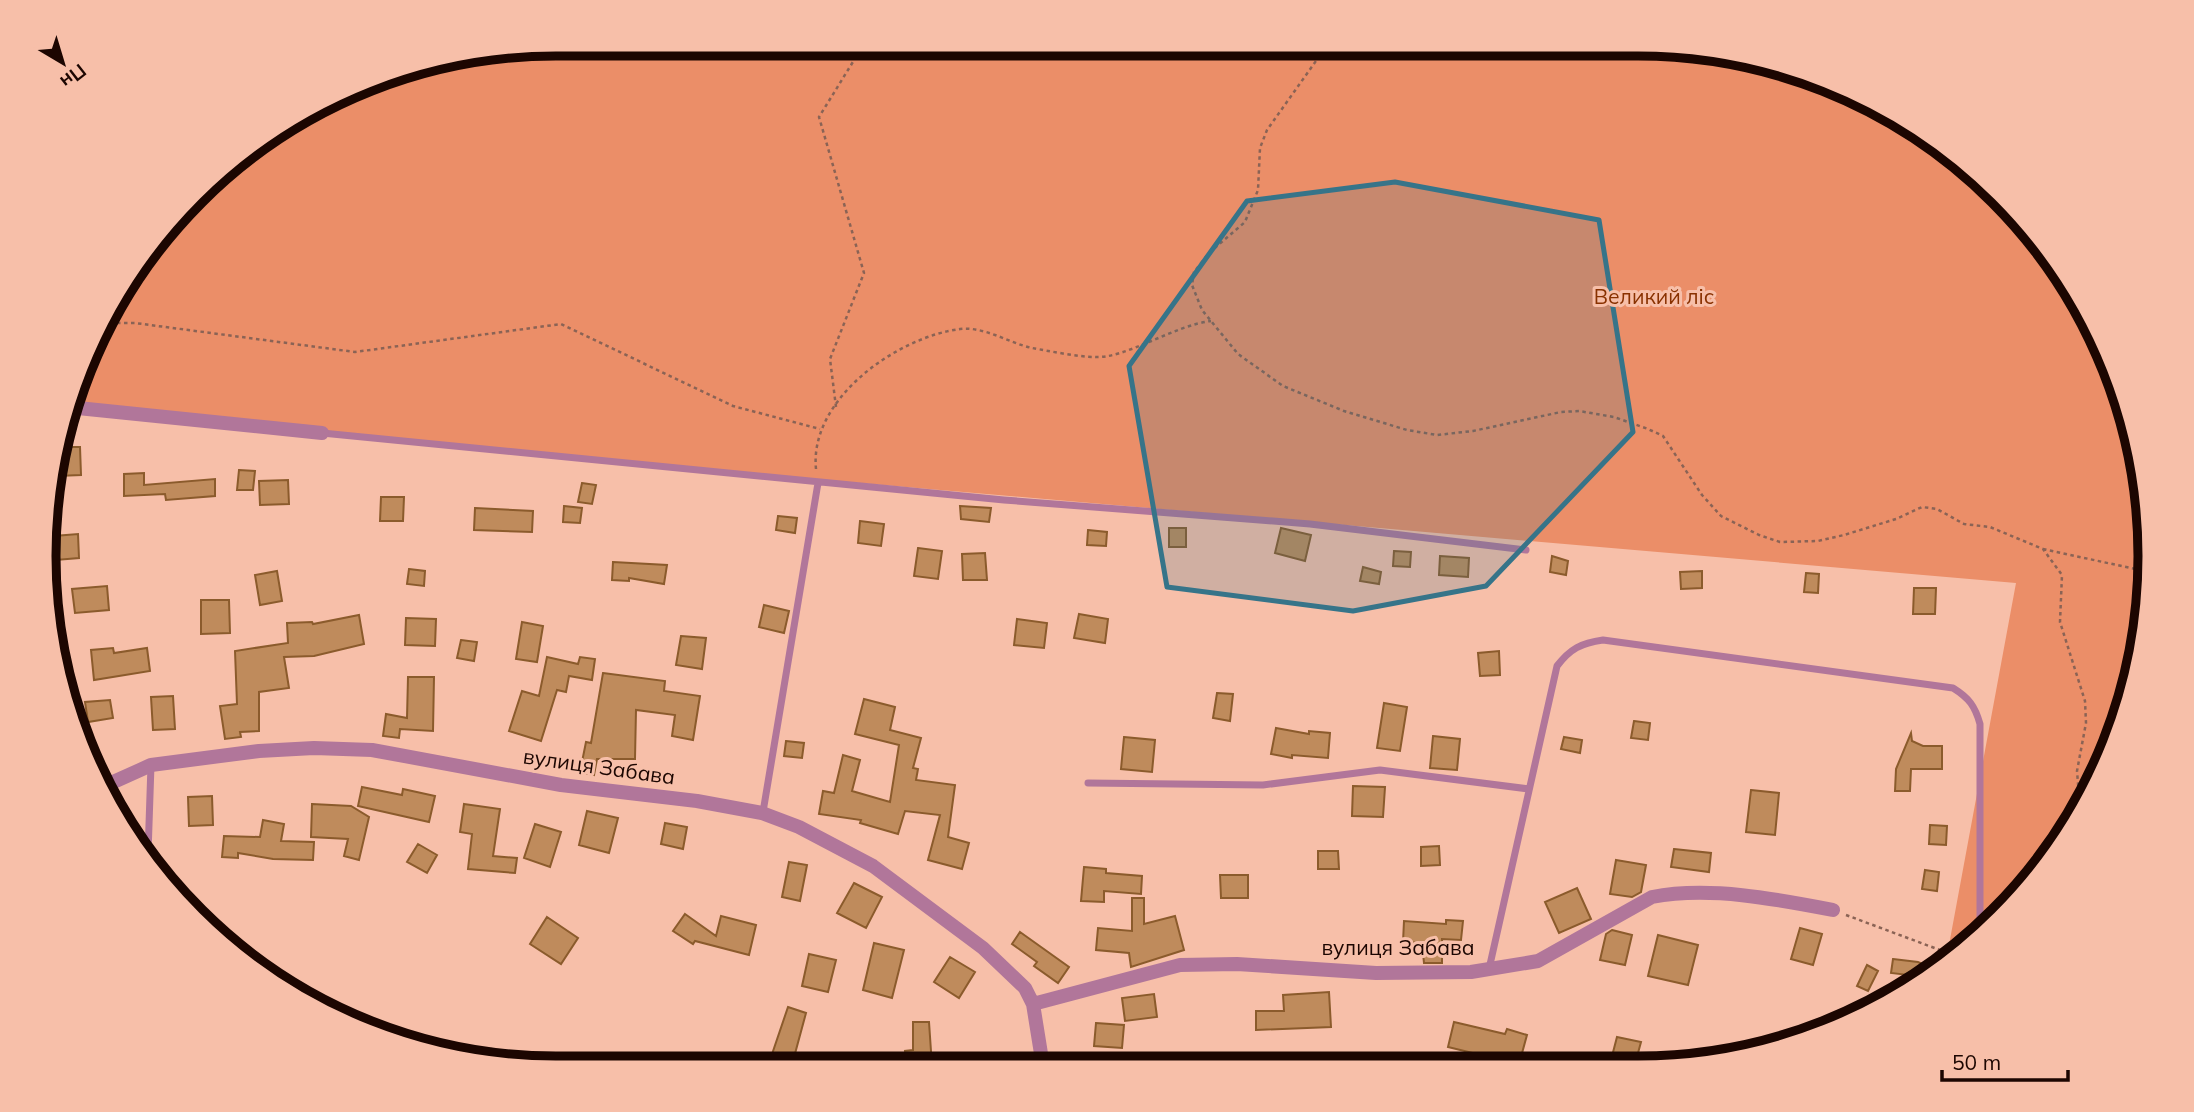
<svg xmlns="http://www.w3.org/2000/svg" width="2194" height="1112" viewBox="0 0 2194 1112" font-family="Mulish,sans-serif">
<rect width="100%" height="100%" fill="#f7bfa9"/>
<path fill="#eb8e68" d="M556 44 1671 45C1737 56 1806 65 1866 97 2118 231 2194 520 2098 780 2091 796 2078 811 2068 826 2054 848 2040 872 2024 893 2006 914 1982 933 1961 952L1949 945 2016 583 686 468 68 409 83 360 130 272 244 150 391 71Z"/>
<path fill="#bf8b5c" stroke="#8b5b2c" stroke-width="2" d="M56 447H80L81 475 57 476Z
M239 470 255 471 253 490H237Z
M144 473V485L215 479V496L166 500 165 494 124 496V474Z
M288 480 289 504 260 505 259 481Z
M582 483 596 485 592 504 578 502Z
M381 497H404L403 521H380Z
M564 506 582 508 580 523 563 522Z
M960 506 991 508 989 522 961 519Z
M475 508 533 511 532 532 474 530Z
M778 516 797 518 795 533 776 530Z
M860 521 884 524 881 546 858 543Z
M1169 528H1186V547H1169Z
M1281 528 1311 535 1305 561 1275 553Z
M1088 530 1107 532 1106 546 1087 545Z
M78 534 79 558 56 560 54 536Z
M918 548 942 551 938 579 914 576Z
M1394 551 1411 552 1410 567 1393 566Z
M985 553 987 580H963L962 554Z
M1440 556 1469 558 1468 577 1439 575Z
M1552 556 1568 561 1566 575 1550 572Z
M613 562 667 565 664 584 629 578V581L612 580Z
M1363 567 1381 572 1379 584 1360 581Z
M409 569 425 571 424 586 407 584Z
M277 571 282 601 260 605 255 575Z
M1702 571V588L1681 589 1680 572Z
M1806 573 1819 574 1818 593 1804 592Z
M107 586 109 610 75 613 72 589Z
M1914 588H1936L1935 614H1913Z
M201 600H229L230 633 201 634Z
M764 605 789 611 784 633 759 627Z
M1079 614 1108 619 1105 643 1074 638Z
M359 615 364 644 314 656 284 657 289 688 259 692V731L240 732 241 737 225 739 220 706 237 704 235 651 288 643 287 623 312 622 313 624Z
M406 618 436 619 435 646 405 645Z
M1017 619 1047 623 1044 648 1014 645Z
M522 622 543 626 537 662 516 659Z
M681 636 706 638 702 669 676 665Z
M461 640 477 642 474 661 457 658Z
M113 648 114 653 147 648 150 671 94 680 91 650Z
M1499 651 1500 675 1480 676 1478 653Z
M547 657 578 664 580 657 595 659 592 680 569 676 566 692 557 690 541 741 509 731 522 691 539 696Z
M603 673 665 681 664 691 700 696 693 740 672 736 675 715 636 710 635 759H597L594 775 580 772 586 742 591 743Z
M408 677H434L433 731 400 729 399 738 383 736 386 714 407 718Z
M1217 693 1233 694 1230 721 1213 718Z
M173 696 175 729 153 730 151 697Z
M864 699 895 707 890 730 921 738 913 768 918 769 916 780 955 785 948 837 969 843 962 869 928 860 940 815 905 811 898 834 860 823 861 820 819 814 823 791 834 793 843 755 860 760 852 791 890 802 899 745 855 734Z
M110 700 113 718 88 722 85 702Z
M1384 703 1407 707 1400 751 1377 748Z
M1634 721 1650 723 1648 740 1631 738Z
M1276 728 1309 734V731L1330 733 1328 758 1292 755V758L1271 754Z
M1911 733 1912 741 1923 746H1942V769H1911L1910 791H1895L1896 769Z
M1433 736 1460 739 1457 770 1430 768Z
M1124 737 1155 740 1152 772 1121 769Z
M1564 737 1582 740 1580 753 1561 749Z
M786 741 804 743 802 758 784 756Z
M1353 786 1385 787 1383 817 1352 816Z
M362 787 402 795 403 789 435 796 429 822 358 806Z
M1751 790 1779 793 1775 835 1746 832Z
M212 796 213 825 189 826 188 797Z
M312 804 351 806 369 817 359 860 344 856 348 839 311 837Z
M464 804 500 809 493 856 517 858 515 873 468 869 472 834 460 832Z
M587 811 618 818 609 853 579 845Z
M263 820 284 824 281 841 314 842 313 860 273 859 238 853V858L222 857 224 836 260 837Z
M665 823 687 827 683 849 661 844Z
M535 824 561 832 550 867 524 858Z
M1930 825 1947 826 1946 845 1929 844Z
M418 844 437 855 427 873 407 862Z
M1439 846 1440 865 1421 866V847Z
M1674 849 1711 853 1709 872 1671 867Z
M1318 851H1338L1339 869H1318Z
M1616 860 1646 865 1641 892 1632 897 1610 894Z
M789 862 807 865 800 901 782 897Z
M1084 867 1106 869V873L1142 876 1141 894 1104 891V902L1081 901Z
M1925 870 1939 872 1937 891 1922 889Z
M1220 875H1248V898H1221Z
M854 883 882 897 866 928 837 913Z
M1577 888 1591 919 1559 933 1545 902Z
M1132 898H1144V924L1175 916 1184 950 1131 967 1129 953 1096 950 1098 928 1132 931Z
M685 914 716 936 721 916 756 925 749 955 695 941 693 944 673 931Z
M547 917 578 938 561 964 530 944Z
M1446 920 1463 921 1461 940 1442 939V963H1424L1422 943 1403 942 1404 921 1446 924Z
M1800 928 1822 934 1813 965 1791 959Z
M1612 930 1632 935 1625 965 1600 960 1606 934Z
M1020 932 1069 967 1058 983 1034 966 1037 962 1012 944Z
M1658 935 1698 945 1688 985 1648 976Z
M874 943 904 950 892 998 863 990Z
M809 954 836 960 828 992 802 986Z
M950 957 975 972 959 998 934 982Z
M1893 959 1918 962 1936 970 1925 977 1891 973Z
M1867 965 1878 971 1868 991 1857 986Z
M1329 992 1331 1027 1256 1030V1011H1284L1283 995Z
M1154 994 1157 1017 1125 1021 1122 998Z
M788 1007 806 1013 793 1061 790 1066H768Z
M913 1022H929L932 1066H906L905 1051 913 1050Z
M1454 1022 1505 1034 1507 1029 1527 1035 1519 1064H1483L1485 1056 1448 1047Z
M1096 1023 1124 1025 1122 1048 1094 1046Z
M1617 1037 1641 1042 1635 1064 1611 1060Z
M492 1049 529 1060 527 1067 488 1061Z"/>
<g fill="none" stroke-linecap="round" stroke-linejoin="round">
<path stroke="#8a6355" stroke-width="2.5" stroke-dasharray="3.5 3.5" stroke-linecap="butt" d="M1328 44 1267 130 1260 148 1258 190 1245 222 1209 253 1194 272 1192 285 1202 310 1238 354 1283 386 1344 411 1407 430 1437 435 1473 431 1561 412 1579 411 1614 417 1648 429 1663 436 1702 495 1721 516 1759 535 1780 542 1818 541 1844 535 1896 519 1922 507 1937 509 1964 524 1990 527 2043 549 2062 575 2060 622 2085 701 2086 723 2077 771 2080 808
M103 323H135L355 352 561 324 733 406 820 429
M836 407 830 359 864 273 819 117 864 44
M816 469C809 399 897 337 960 329 984 326 1009 343 1032 348 1049 351 1078 357 1095 357 1125 359 1175 325 1211 321
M2043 549 2149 572
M1846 915 1956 956"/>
<path stroke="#b1769a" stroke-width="7" d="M322 433 1004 500 1310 524 1526 550
M1088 783 1263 785 1380 770 1529 789
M763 812 818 483
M148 854 151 765
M1489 969 1557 666C1570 649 1581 643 1603 640L1953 688C1969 698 1975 706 1980 724V934"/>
<path stroke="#b1769a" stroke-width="14" d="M68 407 322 433
M100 788 151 765 259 751 314 748 372 750 561 785 697 801 762 813 799 827 873 866 983 948 1025 988 1033 1004 1043 1066
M1033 1004 1180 965 1237 964 1376 973 1471 972 1538 961 1652 897C1709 886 1776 899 1833 910"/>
</g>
<path fill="#367489" fill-opacity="0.2" stroke="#367489" stroke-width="5" stroke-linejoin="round" d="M1395 182 1599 220 1633 432 1486 586 1353 611 1167 587 1129 366 1247 201Z"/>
<g text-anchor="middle" stroke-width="6" stroke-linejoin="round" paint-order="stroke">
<g font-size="21" fill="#893100" stroke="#f7bfa9">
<text x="1654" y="304">Великий ліс</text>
</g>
<g font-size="21" fill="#1c0601" stroke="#f7bfa9">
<text transform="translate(599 767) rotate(8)" y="7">вулиця Забава</text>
<text x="1398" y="955">вулиця Забава</text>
</g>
</g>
<path d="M0 0H2194V1112H0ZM556 56H1638A500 500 0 0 1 2138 556V556A500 500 0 0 1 1638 1056H556A500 500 0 0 1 56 556V556A500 500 0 0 1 556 56Z" fill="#f7bfa9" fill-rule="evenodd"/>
<path fill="none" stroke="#1c0601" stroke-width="9" d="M556 56H1638A500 500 0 0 1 2138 556V556A500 500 0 0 1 1638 1056H556A500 500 0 0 1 56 556V556A500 500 0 0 1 556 56Z"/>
<g transform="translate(63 63) rotate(142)" stroke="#f7bfa9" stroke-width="5" paint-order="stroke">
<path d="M0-5L12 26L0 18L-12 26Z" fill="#1c0601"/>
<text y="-10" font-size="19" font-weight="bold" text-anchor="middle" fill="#1c0601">Пн</text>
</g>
<path d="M1942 1070v10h126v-10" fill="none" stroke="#1c0601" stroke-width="3.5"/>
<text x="1952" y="1070" font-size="21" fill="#1c0601" stroke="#f7bfa9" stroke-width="5" paint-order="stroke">50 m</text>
</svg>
